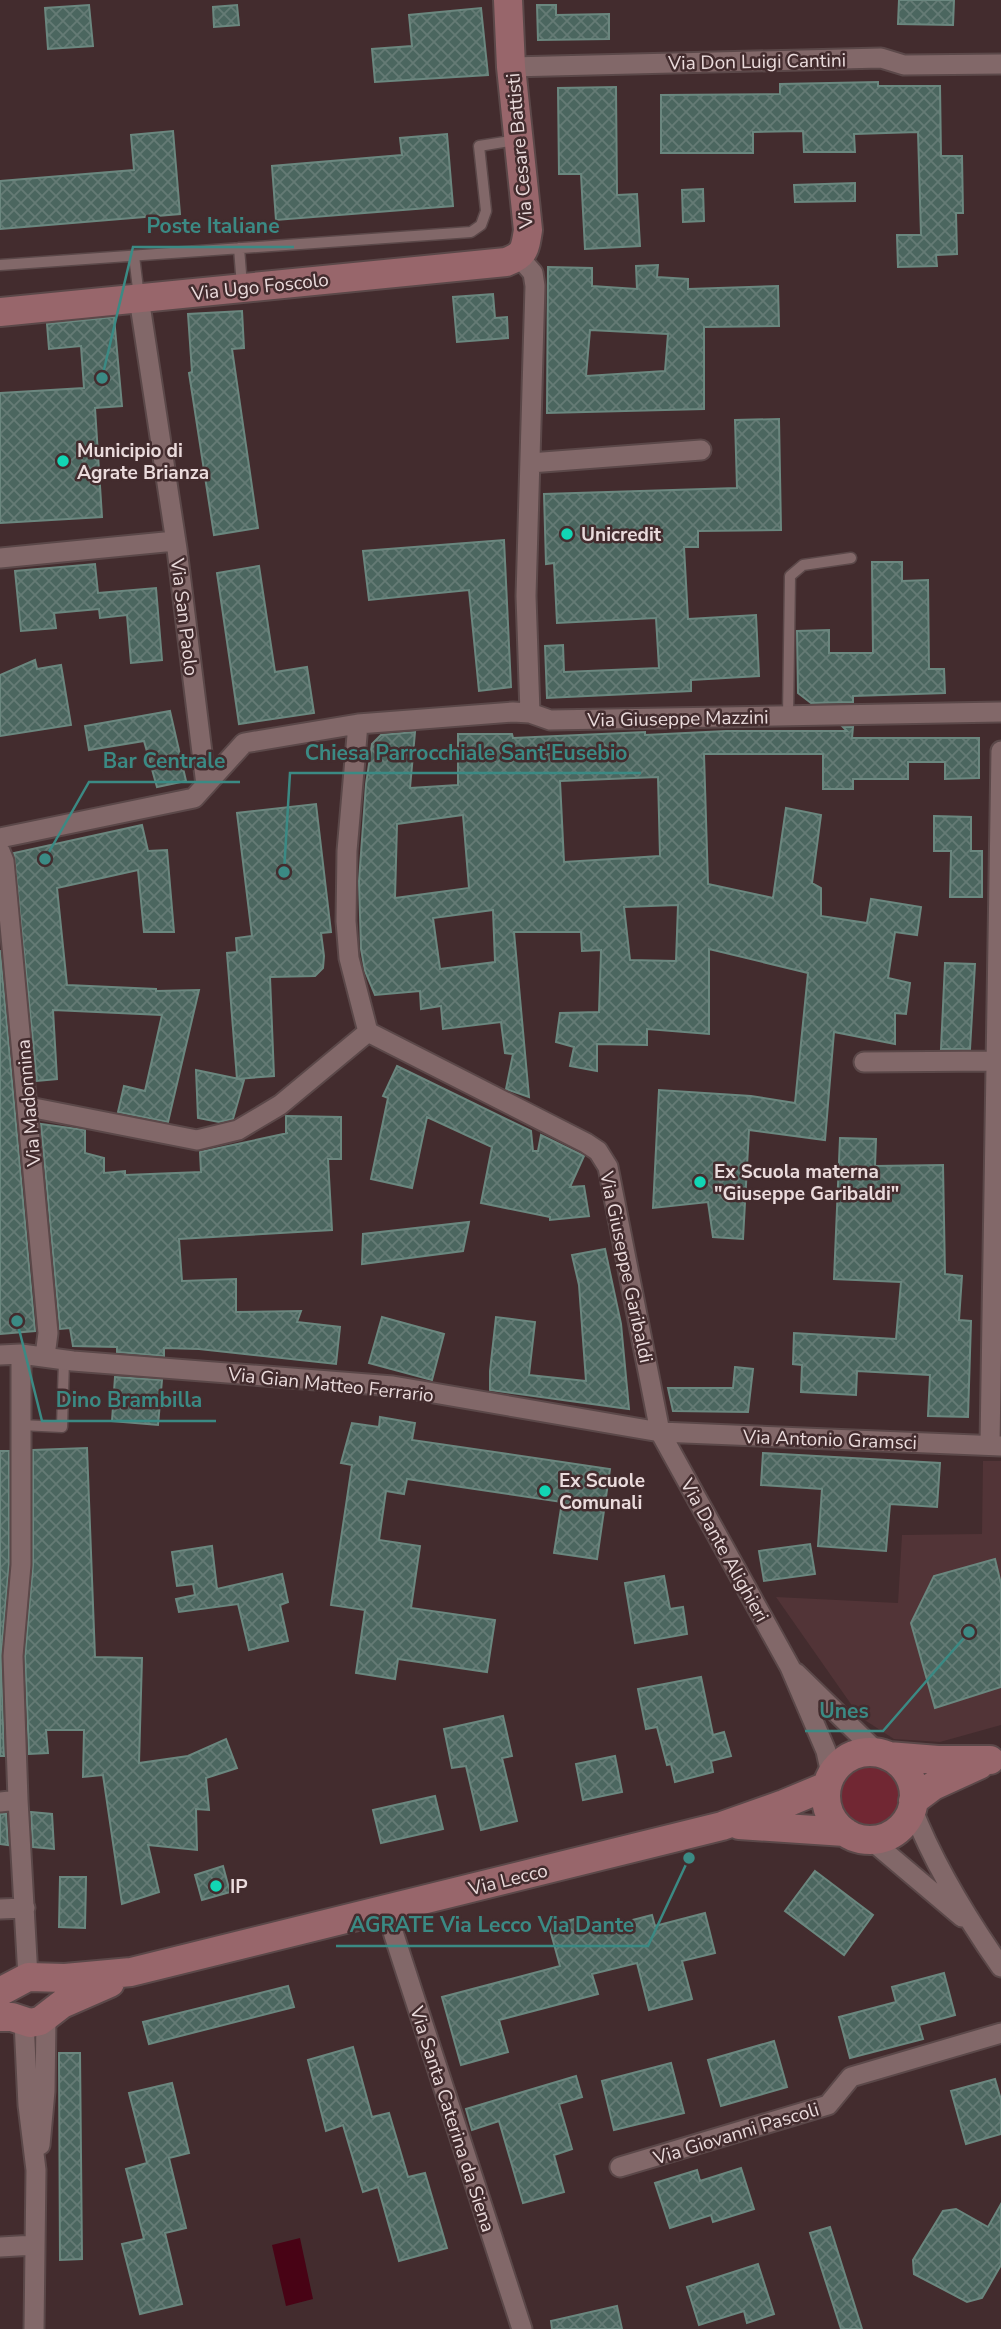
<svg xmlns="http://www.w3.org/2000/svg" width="1001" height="2329" viewBox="0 0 1001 2329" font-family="'Nunito Sans',sans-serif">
<defs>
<pattern id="building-cross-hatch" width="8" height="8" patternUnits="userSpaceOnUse" patternTransform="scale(1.75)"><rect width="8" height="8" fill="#4b665f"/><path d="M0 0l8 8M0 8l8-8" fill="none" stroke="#657b75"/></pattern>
</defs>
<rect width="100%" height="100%" fill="#432c2e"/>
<path fill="#523437" d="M983 1461H1001V1725L940 1742 894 1739 860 1717 776 1597 898 1603 902 1535 982 1534Z"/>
<path fill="#712733" d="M839 1796a30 30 0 1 1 60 0a30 30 0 1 1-60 0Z"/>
<path fill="#480315" d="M300 2238 313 2299 286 2306 272 2245Z"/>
<path fill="url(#building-cross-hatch)" stroke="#6b877f" stroke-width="2" fill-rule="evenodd" d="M899 0H954L953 25 898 24Z
M89 5 93 46 48 49 45 8Z
M237 5 239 25 214 27 213 7Z
M537 5H556V15L609 14V39L538 40Z
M481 8 488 75 375 82 372 49 412 46 409 15Z
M878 82V86H940L941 156H962L963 213H956L957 254 936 255 937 266 898 267 897 235H921L918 132 854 134 855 152H804L803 131 753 132V153H661V95L780 94V84Z
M616 87 617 195 637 194 640 246 585 249 581 174H559L558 88Z
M173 131 180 214 0 229V181L134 170 131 135Z
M447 134 453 206 276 220 272 166 402 155 400 138Z
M855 183V201L795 202 794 185Z
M703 189 704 221 683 222 682 190Z
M658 265 657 277 688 279V289L778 286 779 326 704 327V409L547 413 548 267 592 268V286L637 289 636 266ZM590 330 668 334 665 371 586 376Z
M493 294 495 318 507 317 508 338 457 342 453 297Z
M242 311 244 348 232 349 258 528 214 535 189 373 192 372 188 314Z
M114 317 122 406 95 408 102 517 0 523V393L84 388 81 346 49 349 47 324Z
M779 419 781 530 698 531V547H684L688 619 756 615 759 676 691 680V691L547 698 545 646 563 645 564 672 659 668 656 618 557 623 554 563 546 564 544 494 737 488 735 420Z
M504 540 511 687 479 691 469 590 369 600 363 551Z
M872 562H902V581L928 580 929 669H944L945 693 853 696V702L811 703 798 693 797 631 829 630V653H873Z
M95 564 98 593 156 588 162 660 131 663 127 615 100 618 99 609 54 613 56 628 21 631 15 571Z
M259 566 275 672 307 667 314 713 239 724 217 573Z
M35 660 37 669 61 665 71 725 0 736V675Z
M170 711 186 781 157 787 144 741 89 750 85 726Z
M843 727H853L852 738H979V778L945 779V762H908V779H853V789H823V754H704L708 884 773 898 786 808 821 815 812 883 821 888V916L867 923 871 899 921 907 917 935 895 932 888 978 910 983 906 1014 895 1013V1044L834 1032 825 1140 749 1130 743 1239 713 1237 708 1202 653 1208 659 1090 751 1096 795 1103 808 973 709 949V1034L647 1029V1045L597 1044V1071L570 1066 574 1047 556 1042 560 1013 599 1012 601 950 582 951 581 932H514L529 1097 506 1089 513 1054 505 1053 501 1022 443 1029 441 1006 421 1009 420 991 375 995 365 971 361 949 359 881 366 784 372 744 381 735 415 732 410 788 458 785V734H512L513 738 645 732V735L726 731H847ZM658 777 660 856 564 862 560 781ZM463 815 469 888 395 898 397 824ZM678 905 676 961 630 960 624 907ZM493 910 495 962 440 969 433 918Z
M316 804 331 932 321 933 324 956 323 968 315 976 270 977 274 1076 237 1079 227 953 237 952 236 938 252 936 237 813Z
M934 816 971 817V851H982V897H950L951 851H934Z
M142 825 148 851 167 850 174 932H144L138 870 57 888 67 985 156 989V991L199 990 168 1122 118 1112 124 1086 145 1091 162 1015 53 1010 57 1079 37 1081 14 853Z
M0 950 35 1331 0 1334Z
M945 963 975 964 970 1049H941Z
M397 1066 531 1131 533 1151H538L541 1135 584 1156 570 1187 584 1186 589 1216 550 1220V1217L481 1203 492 1147 427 1117 412 1188 371 1179 388 1098 383 1096Z
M196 1070 244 1080 233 1119 219 1122 198 1118Z
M286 1116 341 1117V1159H328L332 1230 179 1239 182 1281 236 1279V1312L301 1311 297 1322 340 1327 336 1364 199 1349 164 1348V1356L117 1352V1347L73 1346 70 1328 60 1329 41 1124 85 1130V1153L104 1158V1173L125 1171V1175L201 1172 200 1152 288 1133H286Z
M840 1138 876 1139 875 1166 943 1165 945 1274 962 1276 959 1320 971 1321 968 1417 928 1416 930 1375 857 1371 856 1395 801 1392 802 1365 793 1364 794 1333 896 1339 901 1282 834 1279Z
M469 1222 463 1251 362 1264 363 1234Z
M605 1249 621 1324 629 1409 490 1390V1371L496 1317 535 1322 529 1375 586 1381 579 1285 572 1255Z
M382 1317 444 1334 432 1380 369 1363Z
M735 1367 753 1369 748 1412 673 1411 668 1388H733Z
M115 1377 162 1380 158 1425 112 1421Z
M380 1417 415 1423 412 1440 610 1469 597 1559 554 1553 562 1502 407 1479 404 1494 386 1491 379 1540 420 1546 411 1608 495 1620 487 1672 398 1659 395 1679 356 1673 365 1610 331 1605 352 1465 341 1463 352 1423 379 1427Z
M87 1448 95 1657 142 1658 139 1763 188 1756 226 1739 237 1768 206 1778 209 1810 196 1809 197 1850 148 1845 159 1892 122 1904 103 1775 83 1777 84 1730H46L48 1753 29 1754 25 1656 33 1565V1450Z
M0 1451H9V1564L1 1656 4 1756H0Z
M763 1453 940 1463 937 1507 890 1504 886 1551 818 1546 822 1489 761 1485Z
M810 1544 815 1574 764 1581 759 1551Z
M212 1546 217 1589 282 1574 288 1602 280 1605 288 1641 249 1650 238 1604 179 1612 176 1599 195 1595 193 1584 177 1586 172 1552Z
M995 1559 1001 1584V1687L935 1708 911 1623 934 1576Z
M664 1576 670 1609 683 1607 687 1634 635 1643 625 1583Z
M701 1677 713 1735 724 1732 731 1756 711 1761 713 1772 675 1782 671 1764 667 1765 657 1727 646 1729 638 1689Z
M503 1716 512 1756 502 1758 517 1821 481 1830 466 1766 452 1768 444 1729Z
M615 1756 622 1792 583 1800 576 1764Z
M435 1796 443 1829 381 1843 373 1810Z
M31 1812 52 1814 54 1849 33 1847Z
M0 1814H6L8 1845 0 1844Z
M223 1866 230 1892 202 1900 195 1875Z
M815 1871 873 1915 844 1955 785 1911Z
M60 1877H86L85 1928 59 1927Z
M705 1913 715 1953 682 1961 692 1999 649 2010 637 1963 592 1974 598 1994 499 2020 508 2052 461 2065 442 1997 560 1966 549 1926 578 1918 582 1933 652 1915 655 1926Z
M944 1973 955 2015 919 2025 923 2039 850 2058 839 2017 896 2002 892 1987Z
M288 1986 294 2007 149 2044 143 2022Z
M774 2041 787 2087 721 2106 708 2060Z
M353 2047 372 2117 389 2113 408 2177 425 2173 447 2248 399 2261 378 2187 363 2192 343 2125 326 2131 308 2060Z
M59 2053H80L82 2259 60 2260Z
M671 2063 684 2113 614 2130 602 2081Z
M576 2076 582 2097 559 2104 572 2149 554 2155 564 2192 523 2203 499 2121 472 2130 466 2109Z
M995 2079 1001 2100V2134L966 2144 951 2091Z
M172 2083 189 2153 169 2158 186 2228 165 2233 182 2304 140 2314 122 2244 144 2239 126 2169 147 2163 129 2093Z
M741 2168 754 2209 713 2222 711 2215 670 2228 655 2183 697 2170 700 2181Z
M1001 2204V2265L982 2298 967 2302 914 2274 913 2260 943 2211 956 2209 988 2227Z
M830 2227 862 2329H841L810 2233Z
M758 2264 774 2314 747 2323 744 2311 699 2325 687 2287Z
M617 2306 622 2329H552L551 2321Z"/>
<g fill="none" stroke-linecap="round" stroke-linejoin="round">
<g stroke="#5b4849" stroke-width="13">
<path id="lane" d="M239 248 242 286
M134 256 139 297
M0 265 471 232 481 225 486 211 479 146 516 140
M788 716 790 576 803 565 851 558
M21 1425 62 1427 64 1360"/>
</g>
<g stroke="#5b4849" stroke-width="23">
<path id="street" d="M511 67 881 58 904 65 1001 64
M519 257 533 273 535 286 526 596 530 713
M139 298 177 549 206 785
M530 463 701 450
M0 558 175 541
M358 724 347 851 346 921 349 958 368 1032
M0 838 194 798 244 743 358 724 513 712 530 713 550 720 1001 712
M0 851 4 861 48 1333 45 1356
M368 1032 586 1143 598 1151 608 1167 660 1432 790 1667 826 1751 831 1774
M864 1062 996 1061
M29 1107 197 1140 238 1130 280 1105 368 1032
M21 1354V1565L13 1656 18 1800 28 1977
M0 1355 21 1354 73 1361 393 1386 660 1432 1001 1446
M990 1445 1001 751
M796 1673 878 1753
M0 1802 18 1800
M912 1808C934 1865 966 1917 1001 1967
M871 1840 962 1917
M0 1909 25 1908
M387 1909 394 1935 522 2329
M24 2021 28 2105 36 2170 34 2329
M40 2145 45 2091 46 2018
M620 2167 828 2105 851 2077 1001 2033
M0 2247 35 2245"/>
</g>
<g stroke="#5b4849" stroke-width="32">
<path id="secondary" d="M0 312 506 262C525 255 525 249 528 230L511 67 508 0
M826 1796a44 44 0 1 1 88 0a44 44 0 1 1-88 0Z
M888 1756 938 1760H990
M913 1801 933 1786 979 1765
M739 1825 845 1832
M0 1992 28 1977 65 1978 131 1972 722 1826 784 1804 827 1786
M0 2017H12L30 2023 40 2021 62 2004 110 1983"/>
</g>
<use href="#lane" stroke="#826869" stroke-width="10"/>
<use href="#street" stroke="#826869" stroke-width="19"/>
<use href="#secondary" stroke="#98666b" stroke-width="28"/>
</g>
<g fill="#12d5b4" stroke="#432c2e" stroke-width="2.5">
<circle cx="63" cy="461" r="7"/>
<circle cx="567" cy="534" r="7"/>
<circle cx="700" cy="1182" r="7"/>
<circle cx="545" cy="1491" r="7"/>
<circle cx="216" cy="1886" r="7"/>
</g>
<g text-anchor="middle" stroke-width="5" stroke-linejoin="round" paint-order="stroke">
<g font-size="19" fill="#eadbdc" stroke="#432c2e">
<text transform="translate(757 61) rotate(-1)" y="7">Via Don Luigi Cantini</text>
<text transform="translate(519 151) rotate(-95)" y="7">Via Cesare Battisti</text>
<text transform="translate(260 286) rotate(-6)" y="7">Via Ugo Foscolo</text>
<text transform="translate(185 617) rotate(83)" y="7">Via San Paolo</text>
<text transform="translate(678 718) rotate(-1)" y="7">Via Giuseppe Mazzini</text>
<text transform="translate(28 1103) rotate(-95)" y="7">Via Madonnina</text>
<text transform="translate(627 1267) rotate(78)" y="7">Via Giuseppe Garibaldi</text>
<text transform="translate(331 1384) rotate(6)" y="7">Via Gian Matteo Ferrario</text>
<text transform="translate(830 1439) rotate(2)" y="7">Via Antonio Gramsci</text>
<text transform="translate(725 1550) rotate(61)" y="7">Via Dante Alighieri</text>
<text transform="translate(508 1879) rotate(-14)" y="7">Via Lecco</text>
<text transform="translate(453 2119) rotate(72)" y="7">Via Santa Caterina da Siena</text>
<text transform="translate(736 2133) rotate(-17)" y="7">Via Giovanni Pascoli</text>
</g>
<g font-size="19" font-weight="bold" fill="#eadbdc" stroke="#432c2e" text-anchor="start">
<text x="77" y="457">Municipio di<tspan x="77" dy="22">Agrate Brianza</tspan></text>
<text x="581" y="541">Unicredit</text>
<text x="714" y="1178">Ex Scuola materna<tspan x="714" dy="22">"Giuseppe Garibaldi"</tspan></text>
<text x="559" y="1487">Ex Scuole<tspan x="559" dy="22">Comunali</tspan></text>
<text x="230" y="1893">IP</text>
</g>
</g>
<path fill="none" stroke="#3b8a84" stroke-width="2.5" d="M102 378L133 247H294M284 872L290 773H641M45 859L89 782H240M17 1321L42 1421H216M969 1632L883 1731H805M689 1858L648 1946H336"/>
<g fill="#3b8a84" stroke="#432c2e" stroke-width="2.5">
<circle cx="102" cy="378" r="7"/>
<circle cx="284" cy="872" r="7"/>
<circle cx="45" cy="859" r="7"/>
<circle cx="17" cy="1321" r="7"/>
<circle cx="969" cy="1632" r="7"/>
<circle cx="689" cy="1858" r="7"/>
</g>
<g font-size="21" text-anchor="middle" font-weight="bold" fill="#3b8a84" stroke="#432c2e" stroke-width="5" stroke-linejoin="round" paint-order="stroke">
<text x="213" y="233">Poste Italiane</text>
<text x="466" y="760">Chiesa Parrocchiale Sant'Eusebio</text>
<text x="164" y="768">Bar Centrale</text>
<text x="129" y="1407">Dino Brambilla</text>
<text x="844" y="1718">Unes</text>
<text x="492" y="1932">AGRATE Via Lecco Via Dante</text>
</g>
</svg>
